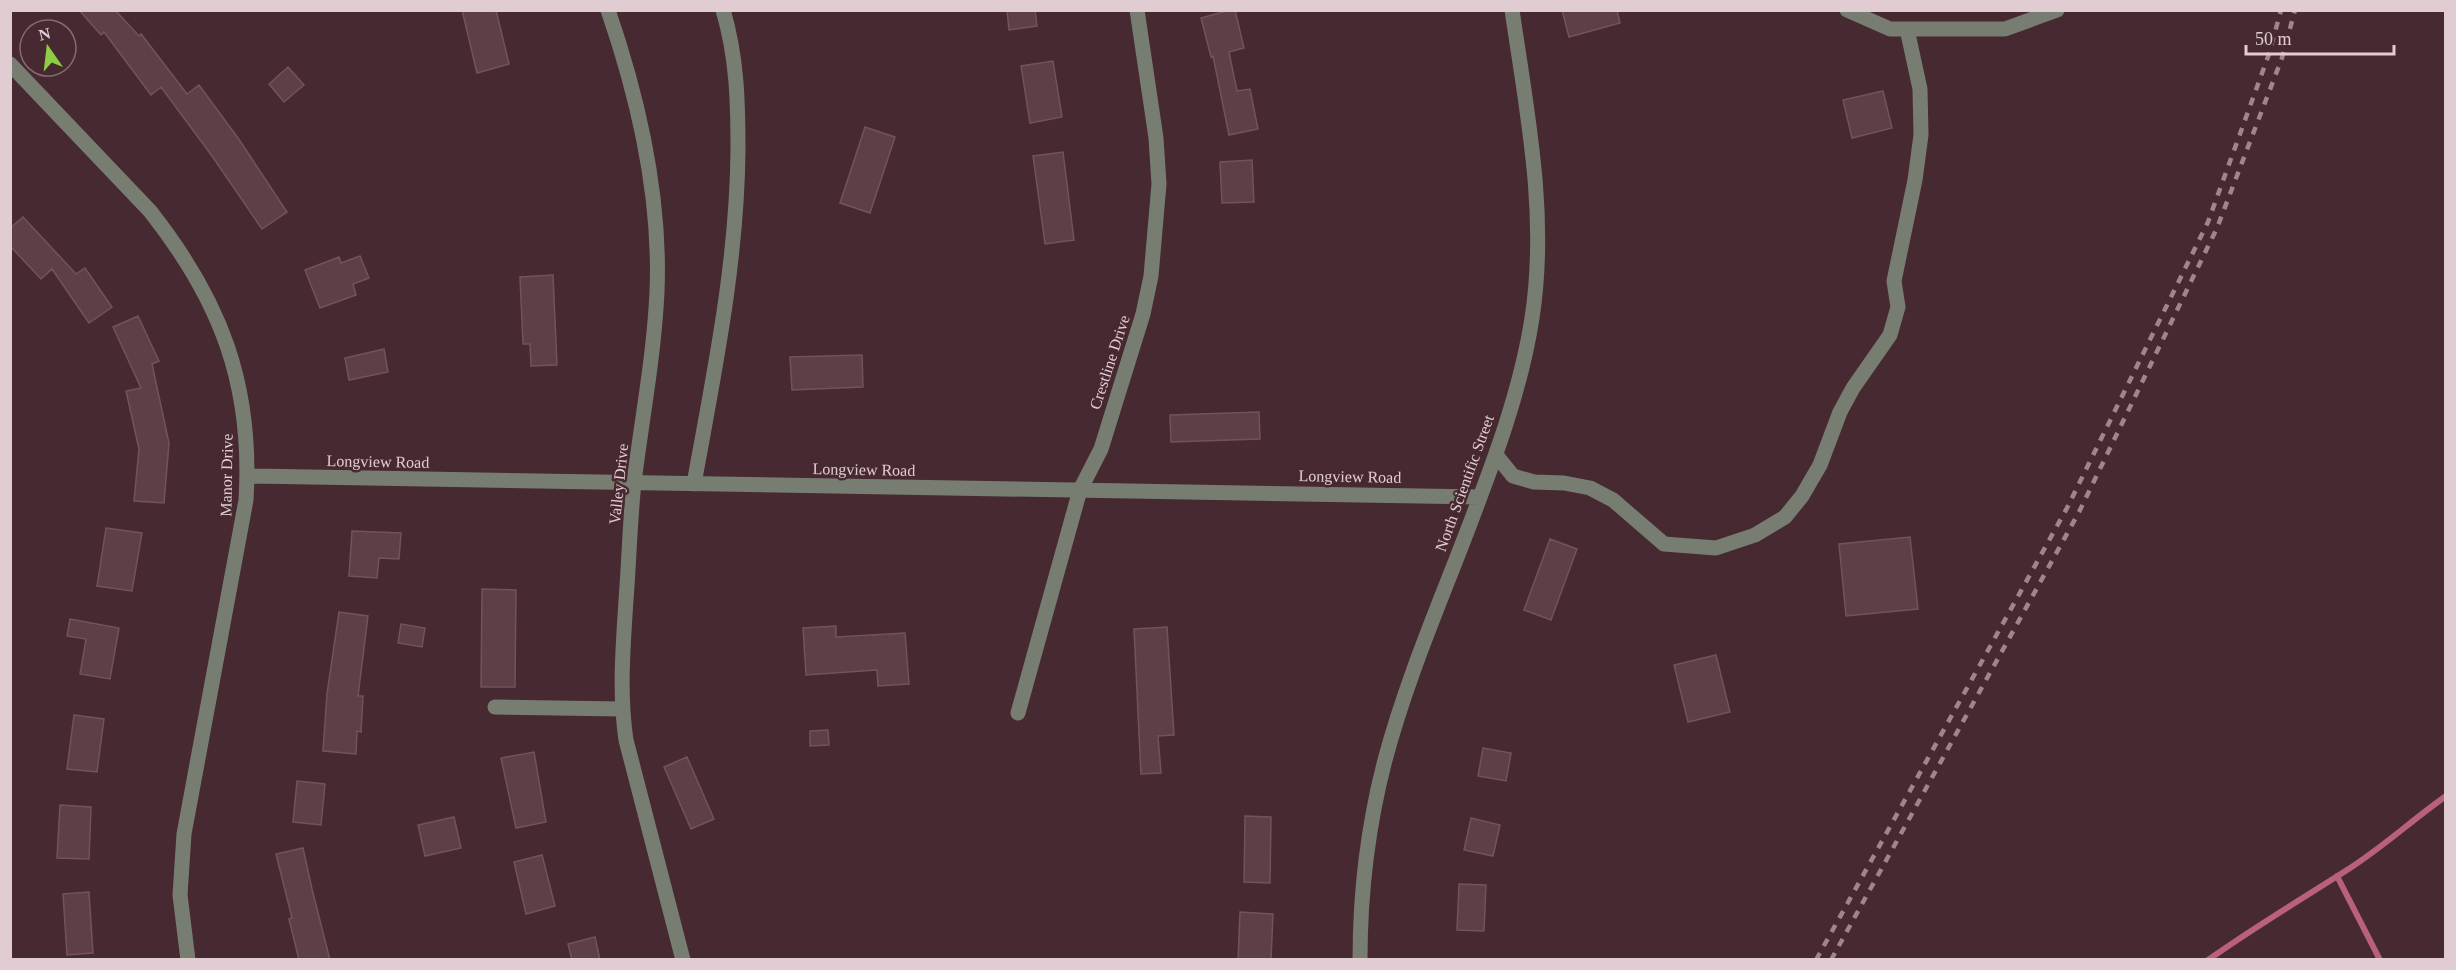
<svg xmlns="http://www.w3.org/2000/svg" width="2456" height="970" viewBox="0 0 2456 970" font-family="Georgia,serif">
<rect width="100%" height="100%" fill="#472931"/>
<g fill="none" stroke-linecap="round" stroke-linejoin="round">
<path stroke="#b9607b" stroke-width="6" d="M2337 876 2380 960
M2208 960C2253 928 2300 900 2347 870 2382 848 2412 820 2446 796"/>
</g>
<path fill="#5f3f47" stroke="#74525b" stroke-width="1.5" d="M79 10H115L139 36 141 34 187 94 199 85 238 138 287 212 262 229 212 156 161 87 151 95 104 32 101 35Z
M462 10H496L509 64 477 73Z
M1007 10H1035L1037 26 1009 30Z
M1230 10H1235L1244 48 1229 52 1237 91 1250 89 1258 129 1229 135 1213 56 1211 57 1201 18Z
M1562 10H1617L1620 23 1569 37Z
M1053 61 1062 117 1030 123 1021 66Z
M288 67 304 85 284 102 269 84Z
M1883 91 1892 128 1852 138 1843 100Z
M865 127 895 137 870 213 840 203Z
M1063 152 1074 240 1045 244 1033 156Z
M1252 160 1254 202 1222 203 1220 162Z
M23 217 76 274 85 268 112 307 89 323 52 269 41 279 10 246V228Z
M360 256 369 278 353 284 356 295 320 308 305 270 339 257 341 263Z
M553 275 557 365 531 366 530 344H523L520 277Z
M138 316 159 361 152 364 169 443 164 503 134 501 139 449 126 391 141 388 113 327Z
M384 349 388 372 349 380 345 358Z
M862 355 863 387 792 390 790 357Z
M1259 412 1260 439 1171 442 1170 415Z
M106 528 142 533 132 591 97 586Z
M352 531 401 533 399 559 379 558 377 578 349 576Z
M1910 537 1918 609 1846 616 1839 544Z
M1550 539 1577 549 1551 620 1524 610Z
M482 589 516 590 515 687H481Z
M339 612 368 616 358 696H363L361 732 357 731 356 754 323 751 327 694Z
M70 619 119 628 110 679 80 674 86 639 67 636Z
M401 624 425 628 422 647 398 643Z
M836 626V637L905 633 909 684 878 686 877 670 806 675 803 628Z
M1167 627 1174 735 1158 736 1161 773 1141 774 1134 629Z
M1716 655 1730 712 1688 722 1674 665Z
M74 715 104 719 97 772 67 769Z
M828 730 829 745 810 746V731Z
M1483 748 1511 753 1506 781 1478 776Z
M534 752 546 822 516 828 501 758Z
M687 757 714 819 691 829 664 767Z
M297 781 325 784 321 825 293 822Z
M60 805 91 807 89 859 57 858Z
M1245 816 1271 817 1270 883 1244 882Z
M454 817 461 848 425 856 418 825Z
M1471 818 1500 825 1493 856 1464 850Z
M303 848 312 889 330 960H299L289 919 292 918 276 854Z
M542 855 555 906 526 914 514 862Z
M1459 884 1486 885 1484 931 1457 930Z
M89 892 93 953 67 955 63 894Z
M1240 912 1273 914 1271 960H1238Z
M595 937 600 960H572L568 944Z"/>
<g fill="none" stroke-linecap="round" stroke-linejoin="round">
<path stroke="#777e71" stroke-width="15" d="M608 10C639 100 661 197 657 292 654 356 642 418 634 482 630 521 629 561 626 600 623 648 619 693 626 740L683 960
M1847 10 1890 29H2005L2057 10
M10 64 150 211C221 301 253 385 246 500L184 834 180 895 188 960
M1496 455 1513 476 1534 482 1564 483 1590 488 1613 500 1664 544 1716 548 1755 535 1785 517 1802 496 1820 465 1840 412 1853 388 1890 335 1898 307 1894 281 1915 180 1921 135 1920 89 1907 29
M248 476 1480 497
M694 484C714 373 737 264 738 150 738 102 737 57 723 10
M495 707 621 709
M1018 713 1080 490 1101 449 1143 314 1151 276 1159 184 1156 138 1137 10
M1360 960C1360 893 1368 825 1385 760 1406 681 1439 605 1468 529 1494 461 1521 390 1532 318 1548 215 1527 113 1512 10"/>
<path stroke="#9f868c" stroke-width="4.5" stroke-dasharray="8 8" stroke-linecap="butt" d="M1816 960 2067 508 2208 222 2269 54 2281 10
M1831 960 2079 512 2217 228 2282 58 2295 10"/>
</g>
<g text-anchor="middle" stroke-width="5" stroke-linejoin="round" paint-order="stroke">
<g font-size="16" fill="#e1ccd1" stroke="#472931">
<text transform="translate(1109 362) rotate(-72)" y="6">Crestline Drive</text>
<text transform="translate(378 461) rotate(1)" y="6">Longview Road</text>
<text transform="translate(864 469) rotate(1)" y="6">Longview Road</text>
<text transform="translate(226 475) rotate(-89)" y="6">Manor Drive</text>
<text transform="translate(1350 476) rotate(1)" y="6">Longview Road</text>
<text transform="translate(1464 483) rotate(-70)" y="6">North Scientific Street</text>
<text transform="translate(618 484) rotate(-84)" y="6">Valley Drive</text>
</g>
</g>
<rect width="2456" height="970" fill="none" stroke="#e1ccd1" stroke-width="24"/>
<g transform="translate(48 48) rotate(346)"><circle r="28" fill="#472931" stroke="#856a71" stroke-width="1.5"/>
<path d="M0-4.5L10 22L0 15L-10 22Z" fill="#8ece43"/>
<text y="-9" font-size="16" font-weight="bold" text-anchor="middle" fill="#e1ccd1">N</text>
</g>
<path d="M2246 45v9h148v-9" fill="none" stroke="#e1ccd1" stroke-width="3"/>
<text x="2255" y="45" font-size="18" fill="#e1ccd1" stroke="#472931" stroke-width="4.5" paint-order="stroke">50 m</text>
</svg>
